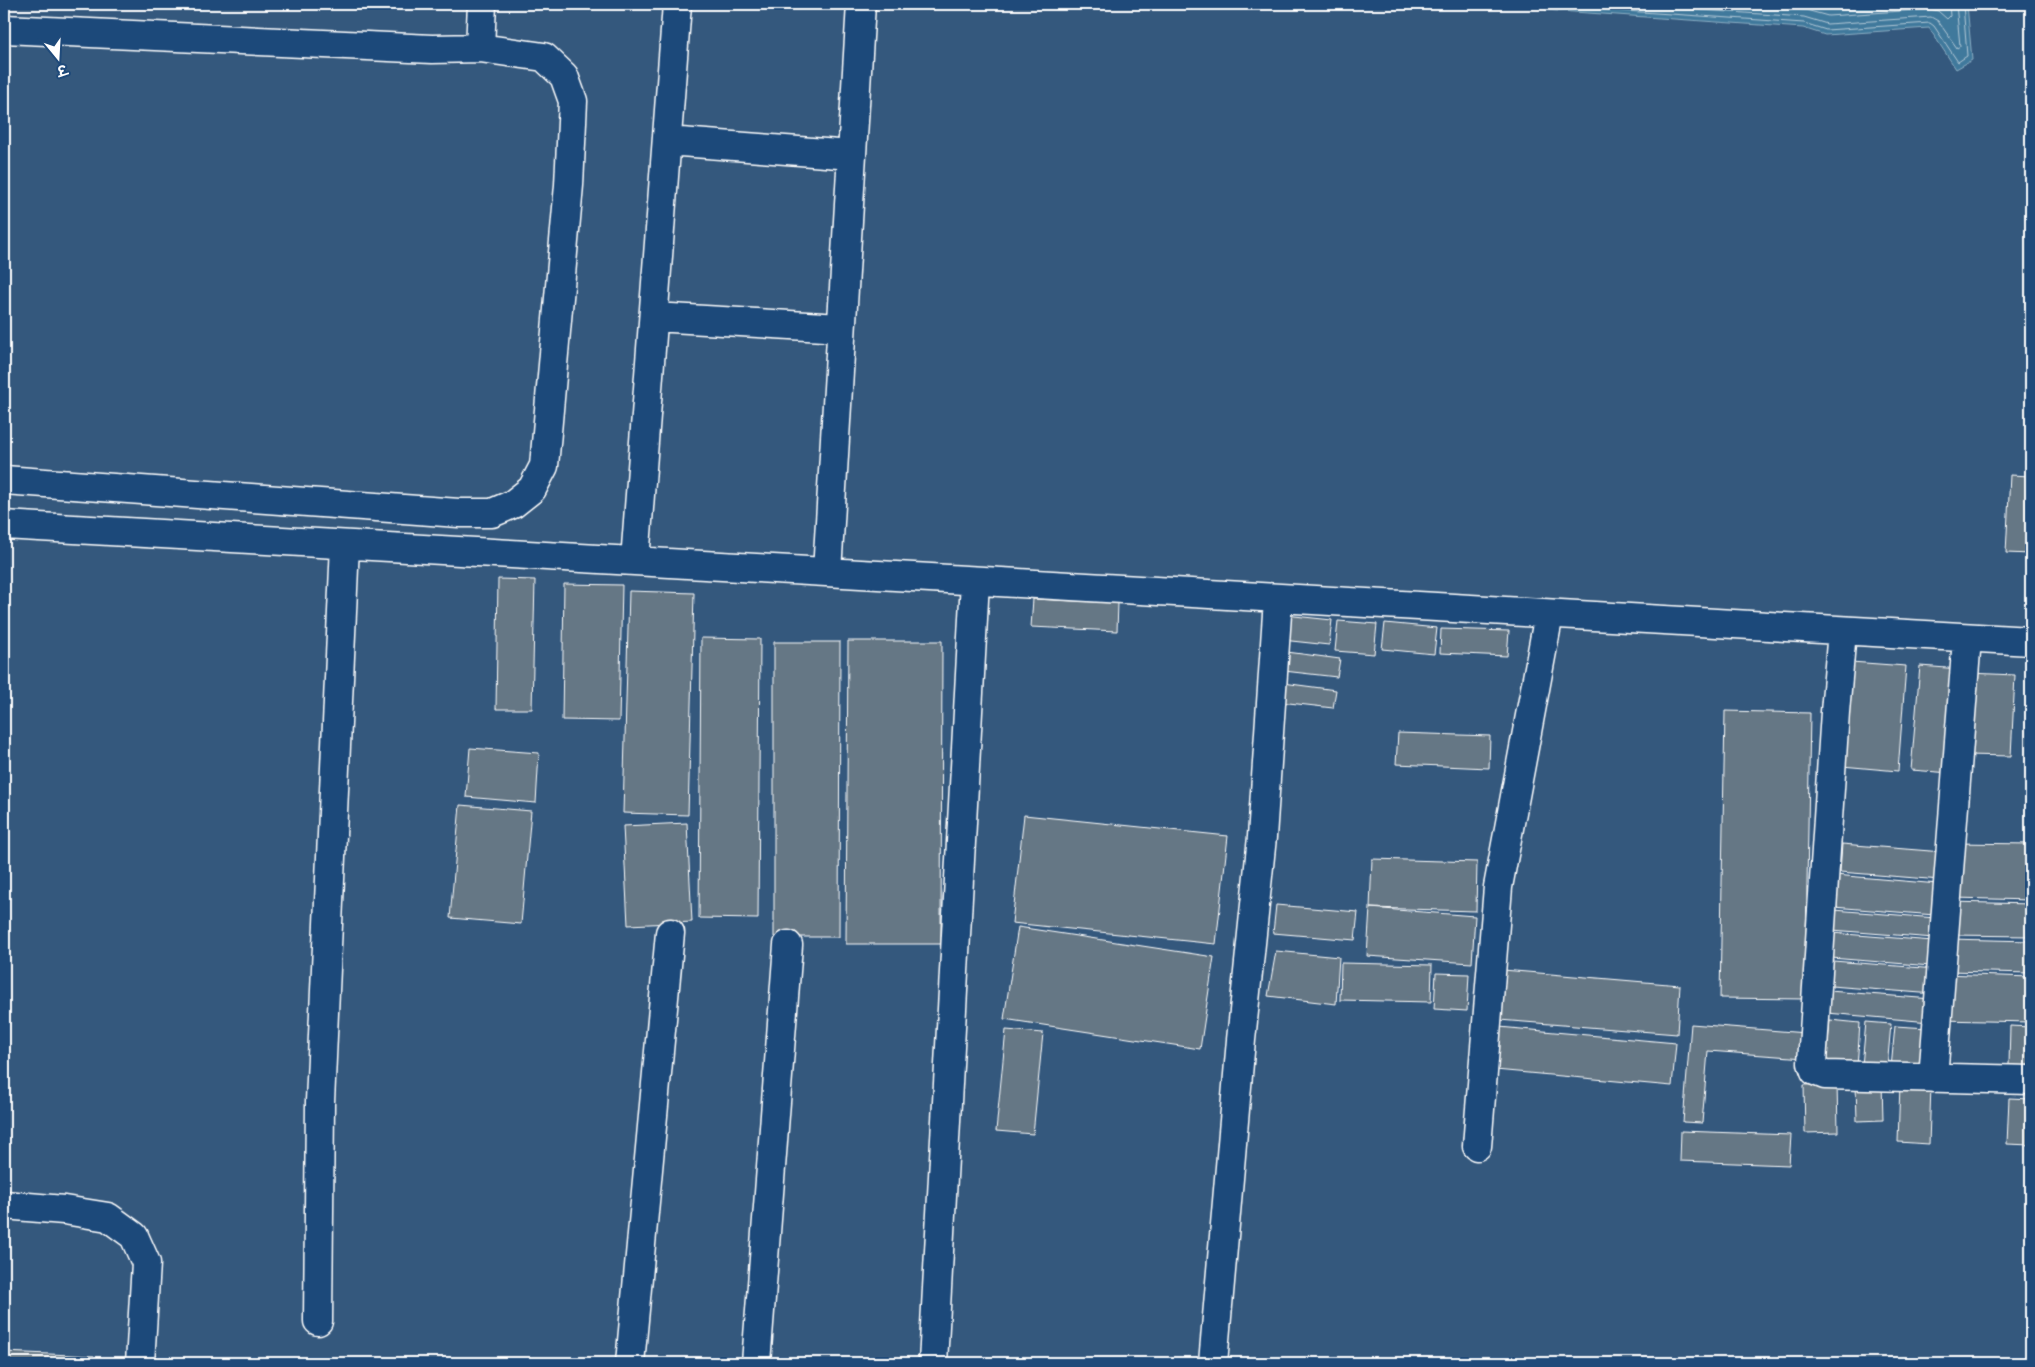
<svg xmlns="http://www.w3.org/2000/svg" width="2035" height="1367" viewBox="0 0 2035 1367" font-family="'Architects Daughter','Playpen Sans Deva',sans-serif">
<rect width="100%" height="100%" fill="#34587d"/>
<filter id="ink" filterUnits="userSpaceOnUse"><feTurbulence type="fractalNoise" baseFrequency=".02" numOctaves="2"/><feDisplacementMap in="SourceGraphic" scale="10" xChannelSelector="R" yChannelSelector="G"/><feConvolveMatrix kernelMatrix="1 2 1 2 8 2 1 2 1" color-interpolation-filters="sRGB"/></filter>
<g filter="url(#ink)">
<path fill="#41799c" stroke="#8dafc4" d="M1545 4H1967L1972 60 1956 69 1929 28 1825 35 1803 28 1545 10Z"/>
<g fill="none" stroke-linecap="round" stroke-linejoin="round">
<path stroke="#b3c9d7" stroke-width="1" d="M1550 4 1552 6 1804 23 1826 30 1930 23 1934 26 1958 62 1967 56 1963 4
M1613 4 1804 17 1827 24 1931 17 1938 21 1957 48 1960 46 1956 4
M1721 4 1806 10 1828 16 1930 9 1938 11 1947 19 1950 16 1949 4"/>
</g>
<path fill="#657785" stroke="#fff" d="M2010 475 2031 476V554L2006 553Z
M498 579 535 580 532 709H496Z
M564 584 622 585 619 721 562 720Z
M629 591 694 593 688 815 623 813Z
M1033 599 1118 603 1117 631 1031 627Z
M1285 615 1332 620 1329 645 1282 640Z
M1338 621 1377 624 1374 654 1335 651Z
M1385 623 1437 628 1434 654 1382 649Z
M1441 629 1509 631 1507 656 1440 653Z
M701 638 760 639 758 919 699 918Z
M848 641H942L941 944H846Z
M774 642H840L839 937H774Z
M1287 652 1340 659 1337 677 1284 671Z
M1851 662 1906 666 1898 771 1842 766Z
M1920 666 1960 669 1951 773 1911 770Z
M1969 673 2015 675 2011 756 1966 755Z
M1283 683 1336 690 1333 708 1280 702Z
M1725 711 1810 713 1805 999 1720 998Z
M1398 733 1490 736 1489 768 1396 764Z
M470 748 539 753 536 803 466 797Z
M460 805 531 811 521 924 450 918Z
M1024 815 1228 836 1216 944 1012 923Z
M687 823 692 922 628 925 623 826Z
M1955 843 2031 844V900L1954 898Z
M1842 844 1943 852 1941 880 1840 872Z
M1372 859 1477 862 1476 911 1370 908Z
M1835 875 1938 884 1935 915 1833 907Z
M1951 902 2031 904V936L1950 935Z
M1276 905 1358 912 1355 940 1273 933Z
M1370 908 1475 916 1472 963 1367 956Z
M1834 910 1936 918 1934 938 1832 930Z
M1018 927 1214 957 1200 1049 1004 1019Z
M1832 933 1933 941 1931 966 1831 958Z
M1949 939 2031 941V973L1948 971Z
M1276 951 1339 957 1336 1004 1268 996Z
M1833 961 1936 969 1934 994 1831 986Z
M1341 963 1432 965 1431 1002 1340 1000Z
M1503 970 1680 985 1677 1034 1499 1020Z
M1436 973 1469 974 1467 1011 1434 1009Z
M1942 974 2031 977V1022L1940 1020Z
M1829 991 1932 999 1930 1022 1827 1013Z
M1830 1020 1860 1023 1857 1068 1826 1066Z
M1866 1022 1891 1024 1887 1068 1862 1066Z
M1691 1024 1806 1033 1805 1058 1708 1051 1702 1123 1683 1122Z
M1895 1026 1928 1028 1924 1071 1891 1068Z
M2010 1026 2031 1027V1066L2009 1065Z
M1499 1027 1676 1043 1672 1086 1495 1070Z
M1006 1030 1043 1033 1033 1134 996 1131Z
M1882 1083 1883 1120 1857 1121 1856 1084Z
M1837 1084 1838 1132 1805 1133 1804 1085Z
M1900 1084 1931 1085 1929 1144 1898 1142Z
M2009 1098 2031 1099V1145L2007 1144Z
M1681 1131 1791 1135 1789 1165 1680 1161Z
M4 1352 94 1356 93 1363H4Z"/>
<g fill="none" stroke-linecap="round" stroke-linejoin="round">
<g stroke="#fff" stroke-width="31">
<path id="minor" d="M4 29 432 49 480 48 482 4
M667 141 852 155
M654 317 841 328
M4 480 459 513H492L513 504 532 489 544 466 569 185 573 101 564 76 544 57 480 48
M4 525 2031 641
M635 561 677 4
M827 572 861 4
M1842 631 1835 712 1812 1063 1815 1071 1825 1075 2031 1080
M1933 1078 1967 638
M1477 1146 1498 887 1549 614
M4 1205 64 1210 108 1217 134 1236 146 1263 140 1363
M318 1321 320 1102 345 545
M630 1363 670 933
M756 1363 788 945
M933 1363 975 581
M1213 1363 1241 1040 1262 837 1278 599"/>
</g>
<use href="#minor" stroke="#1f4a7a" stroke-width="28"/>
</g>
</g>
<rect width="2035" height="1367" fill="none" stroke="#1f4a7a" stroke-width="20"/>
<rect x="10" y="10" width="2015" height="1347" fill="none" stroke="#fff" stroke-width="2" filter="url(#ink)"/>
<g transform="translate(58 58) rotate(162)" stroke="#1f4a7a" stroke-width="4" paint-order="stroke">
<path d="M0-4L9 19L0 12L-9 19Z" fill="#ffffff"/>
<text y="-8" font-size="14" font-weight="bold" text-anchor="middle" fill="#ffffff">उ</text>
</g>
</svg>
